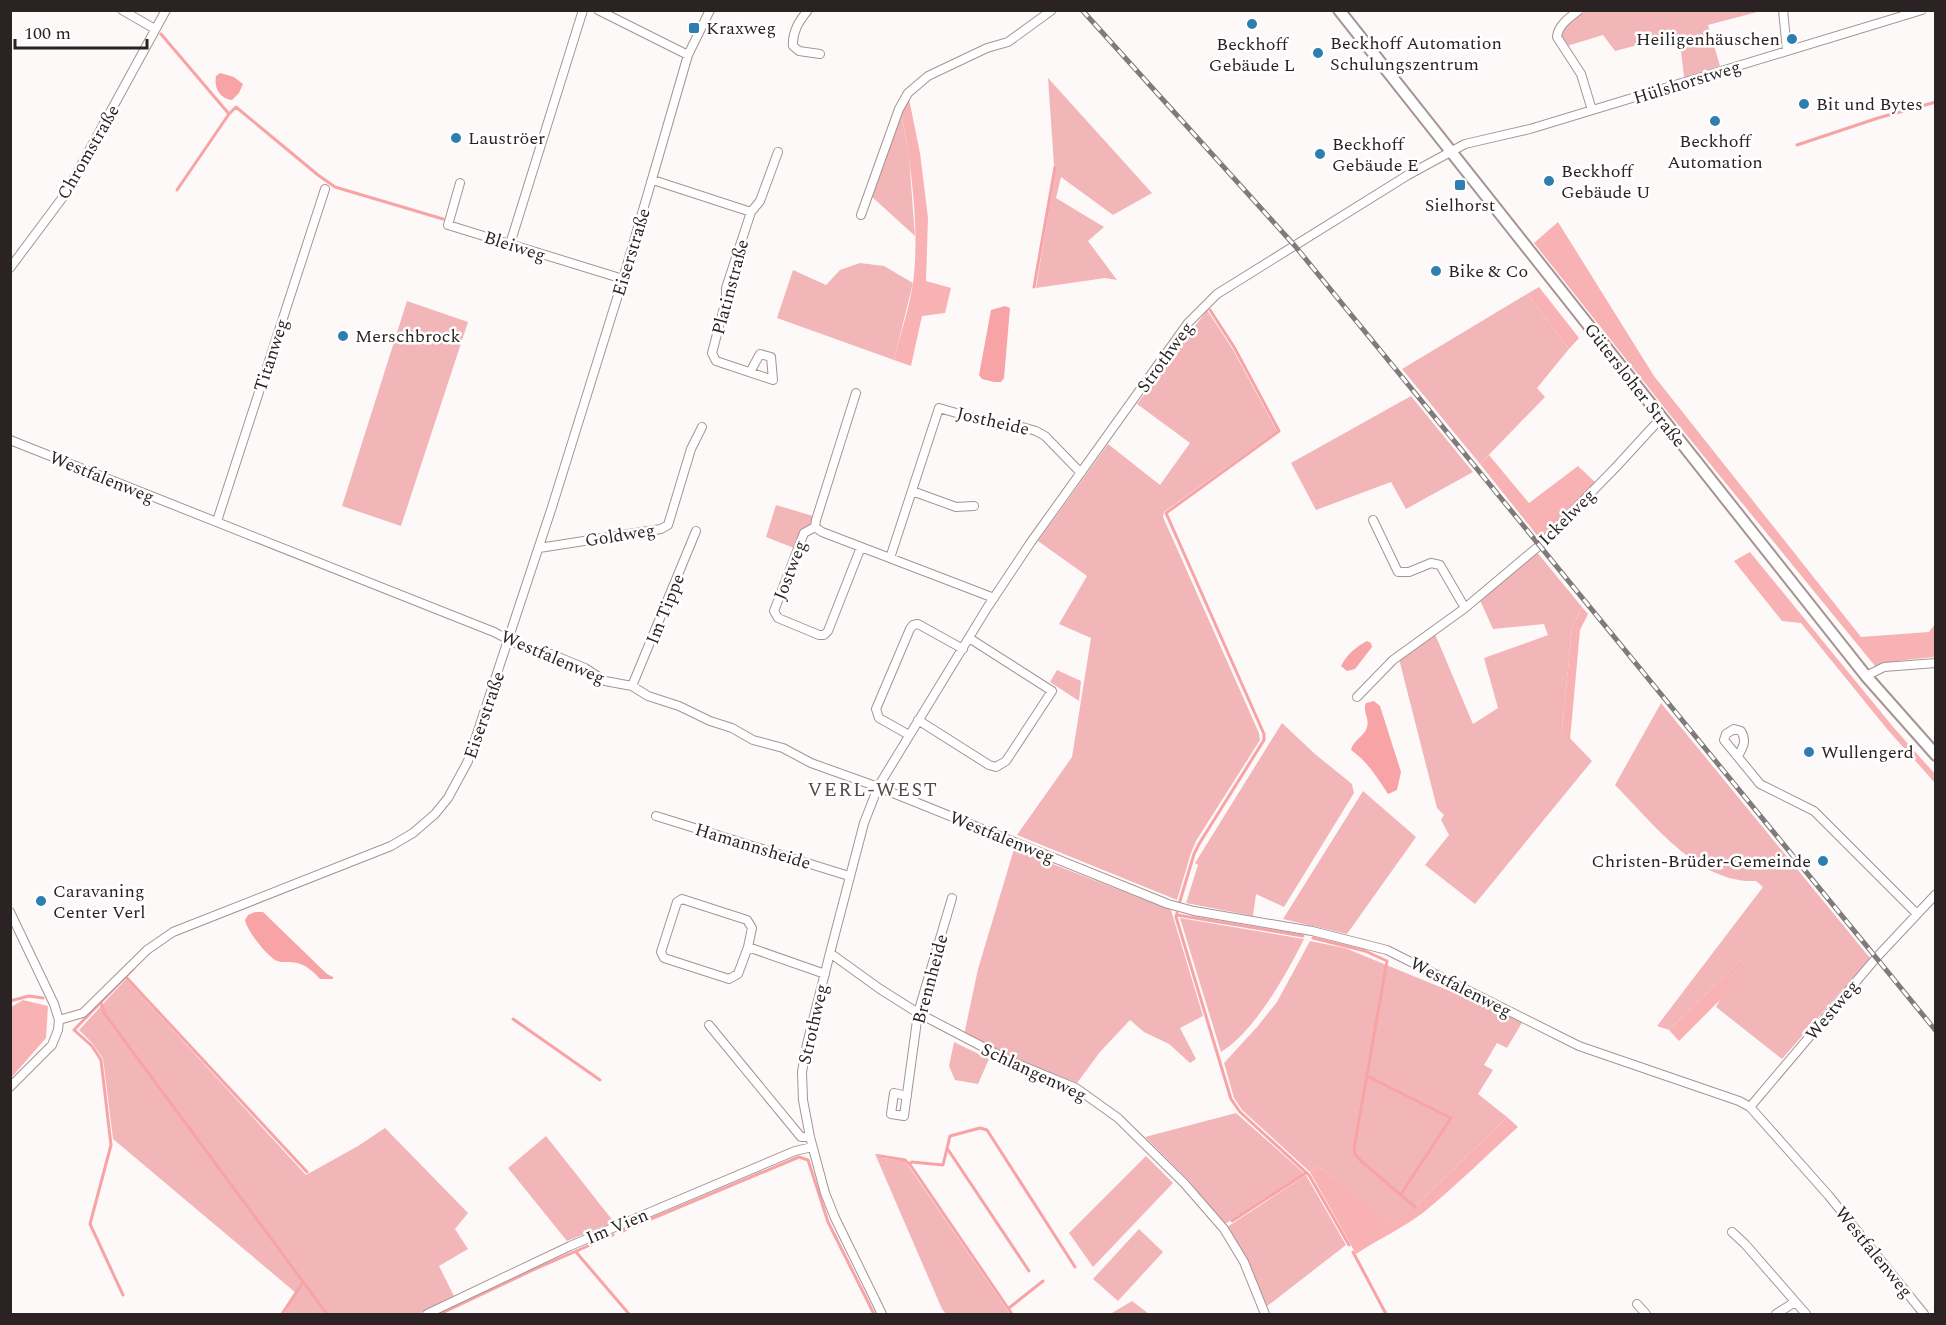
<svg xmlns="http://www.w3.org/2000/svg" width="1946" height="1325" viewBox="0 0 1946 1325" font-family="Spectral,serif">
<rect width="100%" height="100%" fill="#fdf9f9"/>
<path fill="#f3b6b8" d="M1586 11H1761L1708 25 1720 66 1684 77 1679 34 1615 51 1603 35 1567 46C1567 45 1562 37 1562 36 1560 26 1579 16 1586 11Z
M1048 78 1152 193 1113 215 1061 177 1056 198 1104 227 1088 241 1117 280 1105 278 1036 288 1056 166 1054 165Z
M901 111 909 157 915 236 871 196Z
M860 263 884 266 913 283 894 360 777 318 793 270 826 285 840 270Z
M1527 294 1569 349 1537 388 1545 397 1480 464 1402 369Z
M407 301 468 322 401 526 342 506Z
M1207 310 1232 348 1277 431 1164 512 1163 517 1259 733 1260 740 1196 841 1191 853 1177 900 1017 835 1072 757 1091 638 1059 624 1087 576 1038 541 1108 444 1160 485 1190 443 1137 404Z
M1411 396 1473 472 1406 509 1391 482 1316 510 1291 463Z
M776 505 813 516 810 525 801 529 794 548 766 537Z
M1536 551 1582 607 1572 628 1562 730 1592 761 1475 904 1425 865 1449 835 1441 820 1444 815 1437 808 1399 659 1435 634 1473 724 1498 708 1484 658 1548 635 1544 624 1493 629 1479 598Z
M1057 670 1081 681 1079 701 1050 682Z
M1661 703 1870 958 1782 1059 1716 1007 1742 959 1669 1030 1657 1026 1763 887 1756 881C1698 884 1652 822 1615 785Z
M1282 723 1315 754 1352 784 1354 793 1284 907 1256 894 1253 916 1186 903 1198 865 1195 863Z
M1363 791 1416 837 1347 934 1283 919Z
M1014 849 1171 910 1203 1016 1180 1028 1196 1059 1190 1063 1169 1044 1144 1032 1130 1020 1100 1052 1077 1083 1007 1056 964 1035 978 969Z
M1180 918 1304 939C1286 975 1255 1031 1221 1052Z
M1310 941 1345 948 1523 1021 1507 1048 1497 1043 1484 1065 1493 1070 1478 1094 1507 1117 1417 1205 1392 1223 1317 1166 1310 1172 1242 1110 1234 1098 1224 1063 1257 1027 1277 1002Z
M126 979 306 1175 358 1146 385 1128 468 1213 455 1229 468 1249 439 1266 454 1296 418 1314H284L296 1293 113 1139 103 1059 93 1044 79 1030Z
M954 1042 989 1059 978 1084 955 1080 949 1066Z
M1236 1113 1304 1173 1225 1224 1189 1181 1145 1137Z
M546 1136 614 1222 567 1241 508 1168Z
M875 1154H879L881 1158 904 1161 910 1168 1010 1314H946L942 1309Z
M1146 1156 1173 1183 1093 1267 1069 1233Z
M1306 1175 1346 1245 1266 1307C1256 1278 1244 1252 1227 1227Z
M1139 1229 1163 1252 1118 1301 1093 1279Z
M1132 1301 1149 1314H1110L1112 1313Z"/>
<path fill="#f8b2b4" d="M909 99 920 153 928 218 926 281 951 288 945 313 922 316 911 366 894 360C900 335 909 309 913 283 920 229 911 164 901 111Z
M1558 222 1654 376 1861 637 1929 632 1935 624V657L1904 660 1875 666 1671 416 1534 243Z
M1539 287 1579 338 1569 349 1527 294Z
M1489 455 1529 503 1578 466 1596 483 1540 539 1480 464Z
M1750 552 1894 728 1935 774V783L1887 729 1801 623 1782 621 1734 561Z
M1582 607 1588 614 1580 630 1570 740 1562 730 1572 628Z
M1744 957 1720 1000 1679 1041 1669 1030Z
M23 1000 48 1006 46 1038 11 1078V1007Z
M1507 1117 1518 1127C1487 1155 1457 1185 1424 1212 1403 1228 1379 1239 1356 1254L1310 1172 1317 1166 1392 1222 1417 1205Z"/>
<path fill="#f8a3a6" d="M220 73 234 77 243 84 239 93 232 100C219 98 214 88 216 76Z
M1005 306 1010 308 1004 378 1001 382H994L982 379 979 375 991 310Z
M1367 641 1371 643 1372 647 1355 669 1347 671 1341 666C1347 654 1356 647 1367 641Z
M1374 701 1380 706 1401 772 1397 790 1388 794C1377 777 1367 761 1351 750 1353 740 1365 736 1367 727 1370 718 1362 712 1366 703Z
M255 912H263L327 974 333 977V979H320C314 972 306 965 297 963 290 961 283 963 277 961 267 956 247 931 245 920L248 915Z"/>
<g fill="none" stroke-linecap="round" stroke-linejoin="round">
<path stroke="#f8a3a6" stroke-width="3" d="M161 34 229 114
M1797 145 1878 118 1936 102
M177 190 229 114 236 107 318 175 335 187 443 219
M1034 287 1055 167
M1180 901 1194 854 1199 844 1264 740V734L1166 513 1279 431 1234 347 1210 310
M1177 913 1176 917 1231 1099 1240 1112 1309 1175 1349 1245
M1177 915 1303 936
M1313 938 1365 951 1387 961 1354 1149 1355 1154 1361 1161 1415 1207
M126 977 307 1172
M10 1001 29 996 43 998
M101 1003 104 1013 327 1314
M513 1019 600 1080
M1367 1076 1451 1118 1401 1194
M947 1148 1029 1271
M880 1156 905 1160 911 1166 1012 1314
M909 1164 912 1162 943 1165 950 1136 980 1128 987 1130 1075 1267
M1232 1221 1306 1173
M620 1232 799 1157 808 1160 828 1222 874 1314
M576 1252 629 1314
M1353 1252 1386 1314
M123 1295 90 1224 111 1145 101 1060 92 1046 74 1030 134 968
M1009 1308 1043 1281
M282 1314 303 1282
M440 1314 533 1270 613 1235"/>
<g stroke="#a89393" stroke-width="10">
<path id="street" d="M122 10 155 29
M598 10 688 55
M808 10C799 21 792 32 793 46L799 51 820 54
M1579 10C1570 17 1558 25 1557 37L1581 74 1592 110
M1783 10 1787 51
M653 180 751 212
M460 183 448 225 623 279
M861 215 899 109 908 93 928 76 987 48 1008 42 1052 10
M510 244 583 10
M10 268 66 193 166 10
M750 372 760 354 771 357 773 380 716 361 712 353 726 300V288L751 212 760 201 778 152
M856 393 816 520 815 527 804 533 774 611 778 618 819 635H824L828 631 861 547
M10 440 494 632 525 648 551 654 585 668 605 681 632 686 648 696 679 706 710 721 732 728 753 740 783 748 811 763 878 787 1168 904 1194 911 1312 931 1387 950 1579 1046 1739 1101 1750 1107 1829 1196 1924 1314
M912 491 956 507 974 506
M1373 520 1398 572H1409L1431 563 1440 565 1465 608
M217 521 325 189
M815 527 822 532 994 598
M539 548 661 529 668 525 691 449 702 427
M890 558 939 408 1005 427H1022L1036 431 1045 436 1081 473
M1866 676 1884 667 1936 663
M632 686 696 531
M1357 697 1393 660 1465 608 1540 545 1617 466 1661 418
M918 720 989 765 996 767 1006 761 1052 691 969 638
M909 735 879 718 876 709 910 629 913 625 918 624 963 649
M1738 756C1743 747 1747 741 1741 731L1734 729 1726 734 1724 740 1760 784 1814 811 1917 914
M656 816 849 876
M682 899 747 920 752 928 748 947 738 974 729 979 664 958 661 952 677 902Z
M10 912 54 1004 59 1020 58 1030 52 1045 10 1087
M748 947 825 974
M830 953 880 989 918 1013 1008 1060 1076 1088 1118 1118 1184 1183 1224 1229 1244 1262 1265 1314
M59 1020 83 1013 147 950 173 932 391 846 413 833 435 814 448 798 468 761 552 507 623 279 688 55 710 10
M709 1025 801 1137H810
M907 1096 894 1093 891 1114 904 1116 918 1013 952 898
M1750 1107 1876 958 1936 894
M1732 1232 1745 1244 1806 1314
M1637 1304 1646 1314
M427 1314 570 1246 795 1151 812 1147
M882 1314 835 1218 825 1193 810 1137 803 1100 802 1072 807 1044 830 953 864 823 878 787 987 608 1031 542 1188 323 1217 294 1408 175 1465 144 1530 129 1922 10
M1776 1314 1795 1302"/>
</g>
<g stroke="#a89393" stroke-width="14">
<path id="secondary" d="M1339 10 1866 676 1936 755"/>
</g>
<use href="#street" stroke="#fff" stroke-width="8"/>
<use href="#secondary" stroke="#fff" stroke-width="10"/>
<g stroke="#817a7a" stroke-width="5">
<path id="rail" d="M1082 10 1295 246 1936 1031"/>
</g>
<use href="#rail" stroke="#fff" stroke-width="3" stroke-dasharray="9" stroke-linecap="butt"/>
</g>
<g fill="#2e7fb0" stroke="#fff" stroke-width="2">
<circle cx="1252" cy="24" r="6"/>
<rect x="688" y="22" width="12" height="12" rx="3"/>
<circle cx="1792" cy="39" r="6"/>
<circle cx="1318" cy="53" r="6"/>
<circle cx="1804" cy="104" r="6"/>
<circle cx="1715" cy="121" r="6"/>
<circle cx="456" cy="138" r="6"/>
<circle cx="1320" cy="154" r="6"/>
<circle cx="1549" cy="181" r="6"/>
<rect x="1454" y="179" width="12" height="12" rx="3"/>
<circle cx="1436" cy="271" r="6"/>
<circle cx="343" cy="336" r="6"/>
<circle cx="1809" cy="752" r="6"/>
<circle cx="1823" cy="861" r="6"/>
<circle cx="41" cy="901" r="6"/>
</g>
<g text-anchor="middle" stroke-width="5" stroke-linejoin="round" paint-order="stroke">
<g font-size="18" fill="#2b2323" stroke="#fff" text-anchor="start">
<text x="706" y="34">Kraxweg</text>
<text x="1780" y="45" text-anchor="end">Heiligenhäuschen</text>
<text x="1330" y="49">Beckhoff Automation<tspan x="1330" dy="21">Schulungszentrum</tspan></text>
<text x="1252" y="50" text-anchor="middle">Beckhoff<tspan x="1252" dy="21">Gebäude L</tspan></text>
<text x="1816" y="110">Bit und Bytes</text>
<text x="468" y="144">Lauströer</text>
<text x="1715" y="147" text-anchor="middle">Beckhoff<tspan x="1715" dy="21">Automation</tspan></text>
<text x="1332" y="150">Beckhoff<tspan x="1332" dy="21">Gebäude E</tspan></text>
<text x="1561" y="177">Beckhoff<tspan x="1561" dy="21">Gebäude U</tspan></text>
<text x="1460" y="211" text-anchor="middle">Sielhorst</text>
<text x="1448" y="277">Bike &amp; Co</text>
<text x="355" y="342">Merschbrock</text>
<text x="1821" y="758">Wullengerd</text>
<text x="1811" y="867" text-anchor="end">Christen-Brüder-Gemeinde</text>
<text x="53" y="897">Caravaning<tspan x="53" dy="21">Center Verl</tspan></text>
</g>
<g font-size="18" fill="#2b2323" stroke="#fff">
<text transform="translate(1687 82) rotate(-17)" y="6">Hülshorstweg</text>
<text transform="translate(88 152) rotate(-60)" y="6">Chromstraße</text>
<text transform="translate(515 246) rotate(18)" y="6">Bleiweg</text>
<text transform="translate(631 252) rotate(-73)" y="6">Eiserstraße</text>
<text transform="translate(730 287) rotate(-75)" y="6">Platinstraße</text>
<text transform="translate(271 355) rotate(-72)" y="6">Titanweg</text>
<text transform="translate(1165 357) rotate(-54)" y="6">Strothweg</text>
<text transform="translate(1635 385) rotate(52)" y="6">Gütersloher Straße</text>
<text transform="translate(993 421) rotate(13)" y="6">Jostheide</text>
<text transform="translate(102 477) rotate(22)" y="6">Westfalenweg</text>
<text transform="translate(1567 517) rotate(-45)" y="6">Ickelweg</text>
<text transform="translate(620 535) rotate(-9)" y="6">Goldweg</text>
<text transform="translate(790 570) rotate(-69)" y="6">Jostweg</text>
<text transform="translate(665 609) rotate(-68)" y="6">Im Tippe</text>
<text transform="translate(553 657) rotate(23)" y="6">Westfalenweg</text>
<text transform="translate(484 715) rotate(-71)" y="6">Eiserstraße</text>
<text transform="translate(1002 837) rotate(22)" y="6">Westfalenweg</text>
<text transform="translate(753 846) rotate(17)" y="6">Hamannsheide</text>
<text transform="translate(930 979) rotate(-75)" y="6">Brennheide</text>
<text transform="translate(1461 987) rotate(27)" y="6">Westfalenweg</text>
<text transform="translate(1832 1010) rotate(-50)" y="6">Westweg</text>
<text transform="translate(813 1024) rotate(-77)" y="6">Strothweg</text>
<text transform="translate(1034 1072) rotate(25)" y="6">Schlangenweg</text>
<text transform="translate(617 1226) rotate(-23)" y="6">Im Vien</text>
<text transform="translate(1874 1252) rotate(51)" y="6">Westfalenweg</text>
</g>
<g font-size="20" letter-spacing="1.5" fill="#5c4a4a" stroke="#fff">
<text x="873" y="796">VERL-WEST</text>
</g>
</g>
<rect width="1946" height="1325" fill="none" stroke="#2b2323" stroke-width="24"/>
<path d="M15 39v9h132v-9" fill="none" stroke="#2b2323" stroke-width="3"/>
<text x="24" y="39" font-size="18" fill="#2b2323" stroke="#ffffff" stroke-width="4.5" paint-order="stroke">100 m</text>
</svg>
